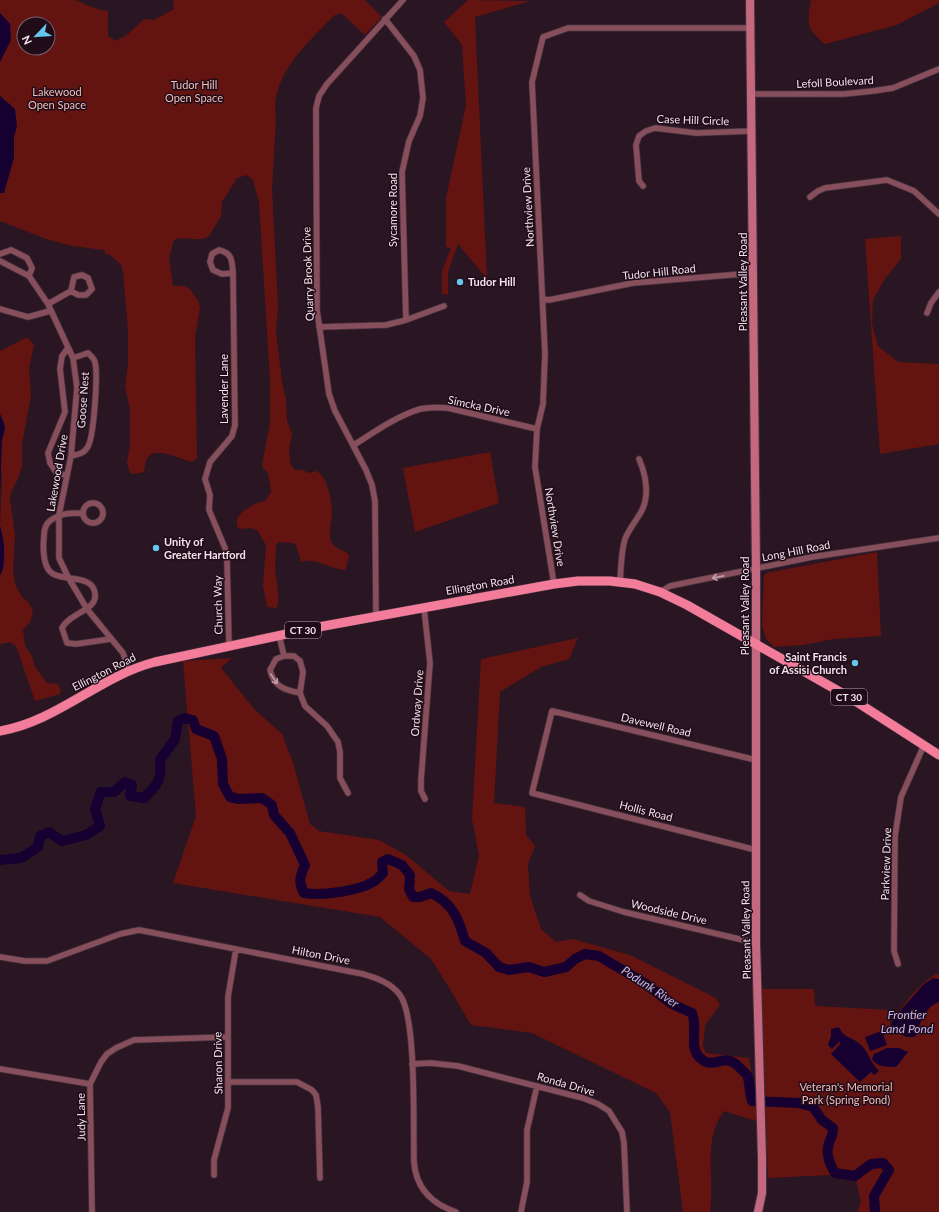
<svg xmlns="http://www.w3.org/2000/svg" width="939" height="1212" viewBox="0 0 939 1212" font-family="Lato,sans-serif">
<rect width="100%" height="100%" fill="#2a1522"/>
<path fill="#641410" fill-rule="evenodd" d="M0 0H76C87 5 95 9 108 11V36L115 41 127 35 144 19 154 20 174 9 173 0H365L382 17 365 35 341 13 335 15C307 43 269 76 276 119L272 189 278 306 276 332 282 382 286 400 287 421 292 433 289 451 291 465 295 470H303L309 473 316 471C328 476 332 501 332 513 332 523 327 532 332 543 336 550 345 550 349 555L346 569 343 570C331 568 312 557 301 562L296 545 293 543 279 542 276 545C276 552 275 560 275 567 275 577 282 601 276 608L267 607 263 585 266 545 257 530 249 528 239 529C229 515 254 503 265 501L271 492 268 473 263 468 262 465 270 423V379L259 202 253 180 247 175 237 178 222 202 221 216 209 236C198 243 185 235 174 240L169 258 173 286H184L190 289 198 301 200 308 195 337 197 458 192 462C182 460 156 446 148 457 145 461 145 467 144 472L133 474 130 473 127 463 130 446V409L125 386 128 364V330L123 272 121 265 109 254 106 255 104 250 72 246 46 239 0 221V190L14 148 0 96ZM24 24H48V48H24Z
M468 0 531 1 475 17 487 279 458 244 448 272V295L442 294V271L451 248 446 247V198L466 105 462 45 444 22Z
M811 0H939V3L897 25 825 44C806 29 807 23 811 0Z
M901 236V259L884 280 873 300 872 324 878 346 898 362 939 364V444L880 454 865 239Z
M27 337 34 345 29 368 31 396 22 444V466L18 479 11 492 10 499 15 535 13 570 15 584 22 597 29 603 33 613 30 622 23 630 25 646 32 656 35 667 47 683 58 684 61 691 60 694 35 701 16 646 10 642 0 644V575L3 569 4 545 0 526 2 477 0 465 2 439 5 431V424L0 414V351Z
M490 452 499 503 415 532 403 468Z
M877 552 881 636 833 639 803 645 774 647 766 639 762 625 764 576 766 573Z
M578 638 569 659 541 667 500 692 494 803 525 807 526 835 535 846 528 864 530 896 541 929 556 942 573 939 630 955 716 998 720 1005 705 1025 703 1046 706 1053 749 1058 759 1122 724 1111C702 1140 715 1178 710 1212H683L670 1112 656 1093 532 1033 471 1025 453 994 431 959 380 917 173 883 196 816 183 661 232 658 221 668 255 710 282 734 293 763 310 824 319 831 379 840 406 855 449 891 470 894 479 855 472 819 481 659Z
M936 974 939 975V1212H857L861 1202 856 1180 844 1179 829 1175 768 1178 762 989H814L815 1006 890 1010V1025C902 1006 917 985 936 974Z"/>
<path fill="#150031" d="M0 13 10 24 11 40 0 62Z
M0 96 15 109 17 126 14 137V158L4 193H0Z
M0 414 5 428 2 439 0 491Z
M0 526C4 537 7 566 0 575Z
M933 978 939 979V1002C926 1006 919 1023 916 1036 908 1040 895 1033 891 1025L893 1019 923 985Z
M839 1027C843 1038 853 1037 861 1045 869 1052 870 1063 879 1071L874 1075 871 1072 860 1082 831 1054 841 1043 839 1042 832 1049 828 1045 831 1036V1029Z
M882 1031 887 1045 870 1051 865 1037Z
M887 1048H899L908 1052 896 1067C887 1067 877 1067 872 1059L874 1054Z"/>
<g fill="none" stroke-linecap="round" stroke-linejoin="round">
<path stroke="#150031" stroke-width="10" d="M0 860 21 858 38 847 40 836 49 832 62 841 86 835 100 826 95 809 101 792H114L125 782 132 785 130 796 144 798C158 785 162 779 160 760L175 739 178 721 185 718 193 720 196 729 214 736 222 759 223 784 230 797 239 799 262 798 272 805 274 815 290 833 305 865C300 876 298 882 304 893 322 896 358 891 373 882 377 880 380 876 383 873L382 862 388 859 402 865 410 875 409 889 413 897H420L431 893C453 903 459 920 465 941L486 953 499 967 509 970 529 967 544 972 566 967 575 959 585 954 599 956 643 982 672 1004 692 1013C698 1026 689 1047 699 1057 715 1073 723 1049 740 1068 742 1070 747 1074 748 1077 750 1085 749 1093 752 1101L799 1103 813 1107 822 1120 833 1128C833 1139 829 1139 828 1147 826 1155 831 1167 835 1173L855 1176 871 1164 883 1163 889 1170 874 1196 875 1212"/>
<g stroke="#46323e" stroke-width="7">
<path id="street" d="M385 19 414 56 420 70 423 98 420 116 409 141 402 172 406 320
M752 94H844L873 91 893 88 939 69
M643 186 639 181 636 145 639 136 646 131 655 128 696 133 752 131
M810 197 818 191 825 188 887 180 914 191 939 214
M0 254 11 250 27 258 32 268 29 276
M0 261 29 276 48 304 73 358 77 388 71 456 59 515V558L68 577 87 609 123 653 129 671
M543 299 549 300 633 283 754 273
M48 304 71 291 78 295H86L92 289 88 278 82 275 74 277 71 291
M0 309 28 317 50 311
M927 313 931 303 939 292
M319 327 386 325 406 320 444 306
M354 445C374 432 397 416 420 409 429 407 438 407 448 408L537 429
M71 456C78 454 83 454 87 448 94 440 98 374 95 362 94 358 91 356 88 353L73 358
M67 476 56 472 50 463 48 453 65 412 60 369 62 356 68 348
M83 513a10 10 0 1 1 20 0a10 10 0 1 1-20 0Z
M83 513C70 513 61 513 51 520 45 524 44 530 44 536 43 546 43 560 48 569 57 584 92 572 95 593 98 611 70 612 62 628L67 643 76 644 111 639
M620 582C621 568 621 552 625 539 629 529 636 521 641 512 650 496 646 475 639 459
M554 584 535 467 537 429 543 404 545 354 532 82 543 37 568 28H751
M660 592 670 586 812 557 939 538
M424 608 430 663 421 780V791L425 799
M376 617 375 501 372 485 366 470 335 411 329 394 317 310 316 108 319 96 327 84 403 0
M279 635 284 656
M229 646 227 559 225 548 209 510 210 495 205 479 210 462 232 436 235 425 233 273C232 260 232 253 219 250L212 254 210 262 213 270 222 274 233 273
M300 693C285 690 274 687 270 670L276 659 284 656H294L300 661 303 672 300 693 305 706 327 726 338 742 340 752V778L348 793
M756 850 532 793 552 711 756 760
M580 895 589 901 624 912 756 943
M0 957 25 961H47L120 934 139 930 363 974C377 978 391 983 400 995 417 1018 413 1128 414 1162 416 1188 432 1204 456 1212
M898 964 894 951 895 836 901 797 924 745
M412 1064 430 1063 458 1066 583 1098 598 1104 609 1111 622 1132 624 1143 627 1212
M0 1069 90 1084
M230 1082H297L312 1090 316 1095 318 1107 320 1178
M214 1175V1160L228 1108V997L236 949
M92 1212 90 1084 101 1062 107 1054 116 1048 134 1040 228 1037
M521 1212 527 1182V1130L537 1086"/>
</g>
<g stroke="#46323e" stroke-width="10">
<path id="secondary" d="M750 0 756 569V943L762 1158V1193L758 1212"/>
</g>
<g stroke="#46323e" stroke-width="10">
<path id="primary" d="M0 731C56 722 100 676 155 662L324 626 554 584 578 581H610L635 584 660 592 687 605 849 697 939 755"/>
</g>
<use href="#street" stroke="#874e5b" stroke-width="5.5"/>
<use href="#secondary" stroke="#c4687f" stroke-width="8"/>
<use href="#primary" stroke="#f37c9a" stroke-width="9"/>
</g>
<defs><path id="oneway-shaft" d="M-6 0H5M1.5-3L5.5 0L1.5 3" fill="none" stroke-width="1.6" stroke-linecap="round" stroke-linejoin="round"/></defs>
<g stroke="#c19faa">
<use href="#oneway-shaft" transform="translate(718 577) rotate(169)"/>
<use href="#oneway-shaft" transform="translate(274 679) rotate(56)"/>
</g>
<g fill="#65c5ee" stroke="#200c19" stroke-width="1.5">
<circle cx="460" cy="282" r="4"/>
<circle cx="156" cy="548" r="4"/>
<circle cx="855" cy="663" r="4"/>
</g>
<g text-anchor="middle" stroke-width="3" stroke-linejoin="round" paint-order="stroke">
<g fill="#200c19" stroke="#b2a2ac" stroke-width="1">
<rect x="285" y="622" width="36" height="16" rx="3"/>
<rect x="831" y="689" width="36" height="16" rx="3"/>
</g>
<g font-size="10" font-weight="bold" fill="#f1e2eb">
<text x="303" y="634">CT 30</text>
<text x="849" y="701">CT 30</text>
</g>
<g font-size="11" fill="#f1e2eb" stroke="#200c19">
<text transform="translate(835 82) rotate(-3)" y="4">Lefoll Boulevard</text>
<text transform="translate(693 120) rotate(2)" y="4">Case Hill Circle</text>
<text transform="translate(528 207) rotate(-93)" y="4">Northview Drive</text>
<text transform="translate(393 210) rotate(-90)" y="4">Sycamore Road</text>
<text transform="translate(659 272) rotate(-6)" y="4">Tudor Hill Road</text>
<text transform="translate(308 274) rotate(-92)" y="4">Quarry Brook Drive</text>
<text transform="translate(743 282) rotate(-90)" y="4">Pleasant Valley Road</text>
<text transform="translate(224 389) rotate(-90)" y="4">Lavender Lane</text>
<text transform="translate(83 400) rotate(-86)" y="4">Goose Nest</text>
<text transform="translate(479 406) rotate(12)" y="4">Simcka Drive</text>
<text transform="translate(57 473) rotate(-80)" y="4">Lakewood Drive</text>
<text transform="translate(555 527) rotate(81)" y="4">Northview Drive</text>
<text transform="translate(796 551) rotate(-11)" y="4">Long Hill Road</text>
<text transform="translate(480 585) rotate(-10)" y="4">Ellington Road</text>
<text transform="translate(218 605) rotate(-91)" y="4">Church Way</text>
<text transform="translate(745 606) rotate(-90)" y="4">Pleasant Valley Road</text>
<text transform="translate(104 672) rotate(-27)" y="4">Ellington Road</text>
<text transform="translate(417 703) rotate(-86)" y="4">Ordway Drive</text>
<text transform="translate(656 725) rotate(13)" y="4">Davewell Road</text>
<text transform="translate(646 811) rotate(14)" y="4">Hollis Road</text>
<text transform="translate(886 864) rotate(-88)" y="4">Parkview Drive</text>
<text transform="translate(669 912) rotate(13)" y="4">Woodside Drive</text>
<text transform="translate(746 930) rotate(-91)" y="4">Pleasant Valley Road</text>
<text transform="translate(321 955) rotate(11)" y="4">Hilton Drive</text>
<text transform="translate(218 1063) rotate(-91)" y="4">Sharon Drive</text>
<text transform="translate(566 1084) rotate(16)" y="4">Ronda Drive</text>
<text transform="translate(81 1117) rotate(-91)" y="4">Judy Lane</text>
</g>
<g font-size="11" fill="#f1bfb8" stroke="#200c19">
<text x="194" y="89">Tudor Hill<tspan x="194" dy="13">Open Space</tspan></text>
<text x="57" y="96">Lakewood<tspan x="57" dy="13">Open Space</tspan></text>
<text x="846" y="1091">Veteran's Memorial<tspan x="846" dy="13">Park (Spring Pond)</tspan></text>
</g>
<g font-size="11" font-weight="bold" fill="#f1e2eb" stroke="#200c19" text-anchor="start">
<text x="468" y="286">Tudor Hill</text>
<text x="164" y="546">Unity of<tspan x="164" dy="13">Greater Hartford</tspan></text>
<text x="847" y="661" text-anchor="end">Saint Francis<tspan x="847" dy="13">of Assisi Church</tspan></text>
</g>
<g font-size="12" font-style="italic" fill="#c5b4f2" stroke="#200c19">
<text transform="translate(650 987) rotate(33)" y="4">Podunk River</text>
<text x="907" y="1019">Frontier<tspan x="907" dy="14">Land Pond</tspan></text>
</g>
</g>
<g transform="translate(36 36) rotate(245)"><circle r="19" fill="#200c19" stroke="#74626d"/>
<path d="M0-3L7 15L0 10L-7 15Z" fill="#65c5ee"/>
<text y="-6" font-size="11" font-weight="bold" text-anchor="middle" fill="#f1e2eb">N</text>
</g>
</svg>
